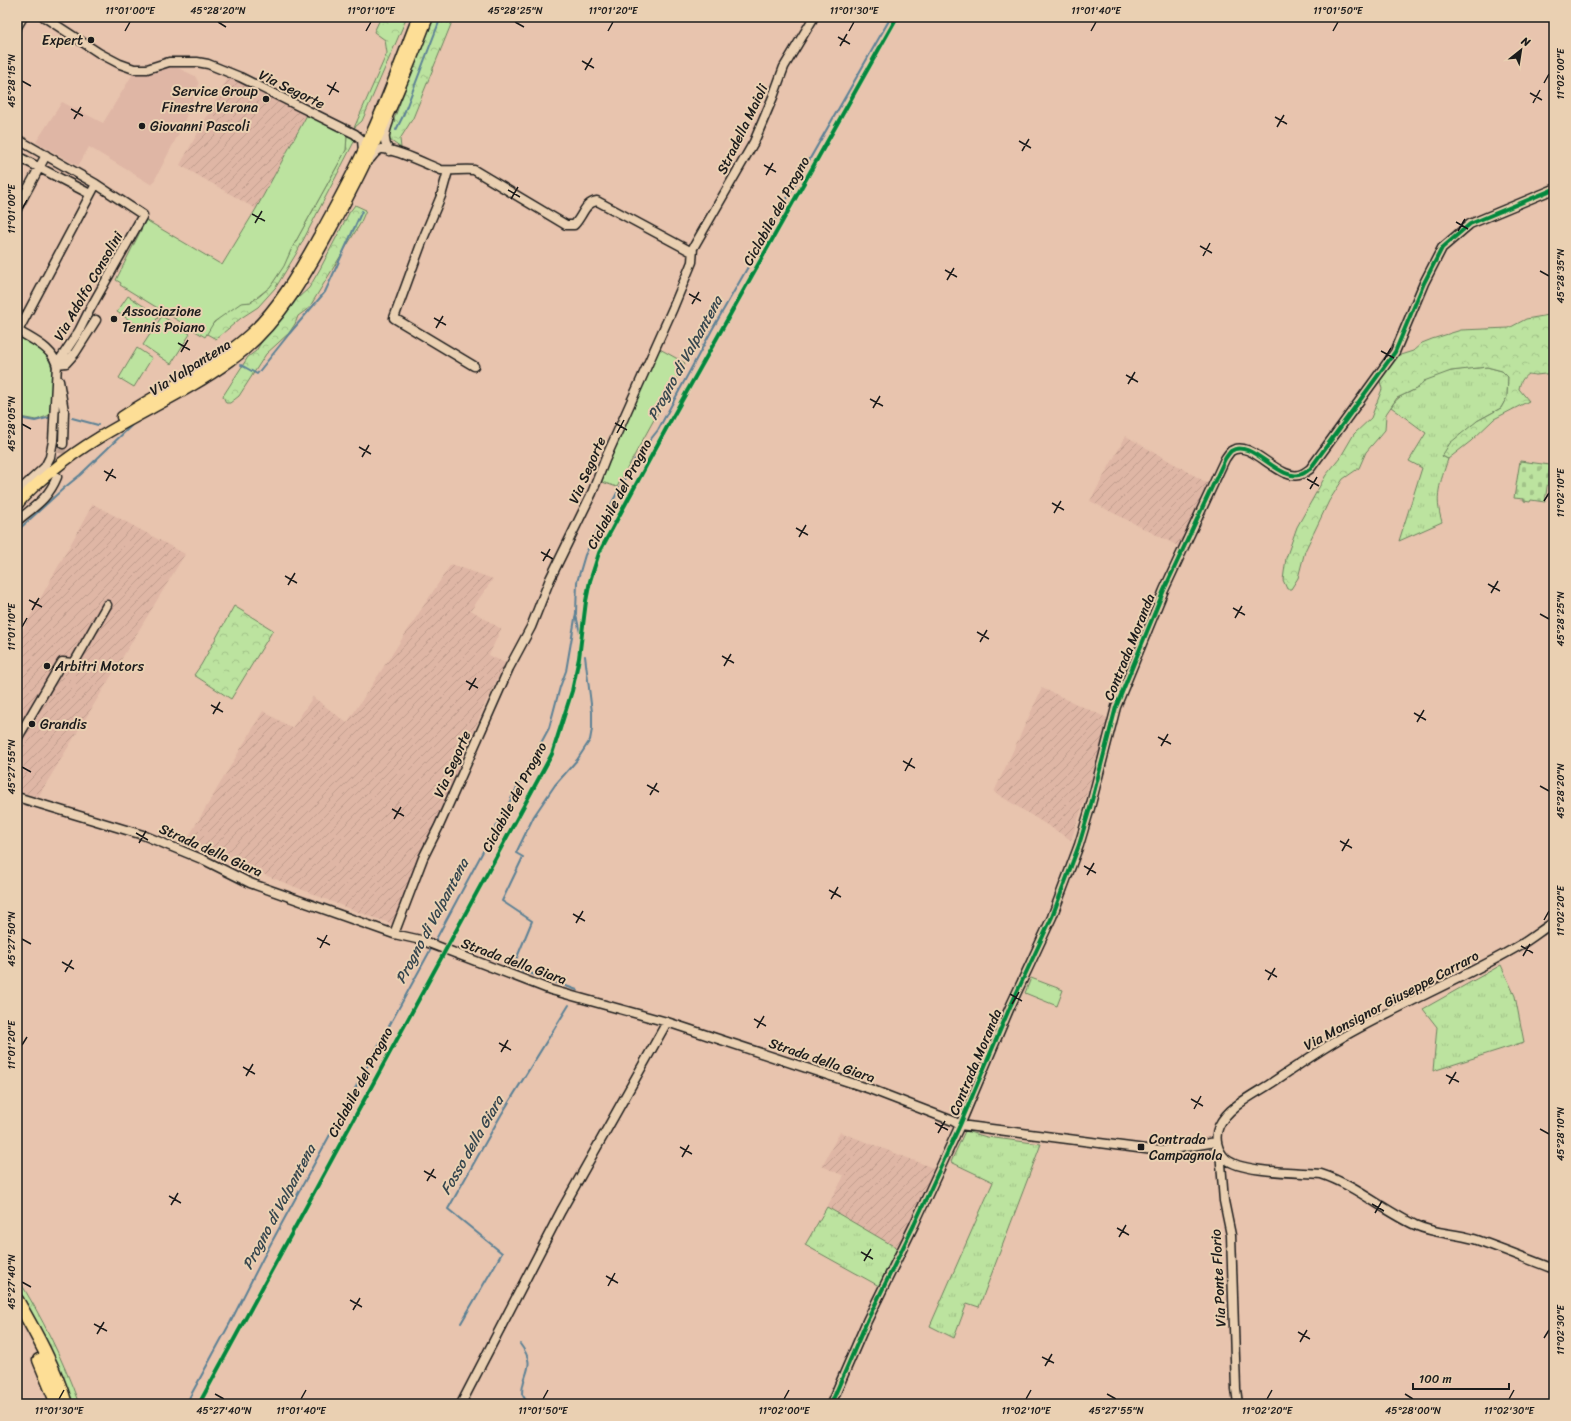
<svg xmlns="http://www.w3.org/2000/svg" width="1571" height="1421" viewBox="0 0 1571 1421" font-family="Sriracha,sans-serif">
<defs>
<pattern id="industrial-furrows" width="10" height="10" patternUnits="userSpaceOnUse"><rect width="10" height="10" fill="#dfb6a5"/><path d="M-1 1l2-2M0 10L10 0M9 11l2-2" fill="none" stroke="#bf9c8d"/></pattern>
<pattern id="grass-tufts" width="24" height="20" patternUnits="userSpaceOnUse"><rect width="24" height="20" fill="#bce39f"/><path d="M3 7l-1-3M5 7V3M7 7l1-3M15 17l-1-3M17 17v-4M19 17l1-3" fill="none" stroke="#a1c288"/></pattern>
<pattern id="forest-crowns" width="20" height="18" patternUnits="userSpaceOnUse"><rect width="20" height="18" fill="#bce39f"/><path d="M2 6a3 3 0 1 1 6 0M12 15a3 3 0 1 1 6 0" fill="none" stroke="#a1c288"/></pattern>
<pattern id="cemetery-stones" width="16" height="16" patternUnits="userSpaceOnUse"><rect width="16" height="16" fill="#bce39f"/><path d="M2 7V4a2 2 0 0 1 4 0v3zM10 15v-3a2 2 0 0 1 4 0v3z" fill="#a1c288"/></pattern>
</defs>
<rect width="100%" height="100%" fill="#e8c4ae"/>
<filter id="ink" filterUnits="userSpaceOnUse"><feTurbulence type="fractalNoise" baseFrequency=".025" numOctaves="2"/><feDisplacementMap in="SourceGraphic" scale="8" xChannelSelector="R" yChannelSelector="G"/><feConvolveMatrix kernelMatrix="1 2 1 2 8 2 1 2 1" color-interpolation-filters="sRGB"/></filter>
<g filter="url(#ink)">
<path fill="#dfb6a5" d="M169 66 178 68 195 76 199 84 181 129 152 185 89 147 78 166 36 142 62 102 103 123 134 72 141 74 150 73Z"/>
<path fill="url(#industrial-furrows)" d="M229 76 307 115 256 209 180 165Z
M1126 436 1209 484 1182 548 1090 501Z
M93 504 185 554 38 797 17 791V640Z
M451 564 493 579 471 610 501 629 489 655 505 663 484 706 395 925 350 909 185 843 263 711 292 728 313 697 347 723Z
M1042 688 1109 719 1088 790 1071 840 994 792Z
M840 1132 936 1169 897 1248 827 1207 844 1176 822 1166Z"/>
<path fill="url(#grass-tufts)" stroke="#6c805e" d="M1487 367 1502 371 1508 377 1507 397 1501 408 1477 421 1442 456 1448 459C1440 484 1434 496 1442 522L1399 541 1422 468 1409 461 1426 433 1391 407C1400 393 1405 396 1417 388 1420 386 1421 383 1424 381 1438 370 1469 369 1487 367Z
M1501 965 1515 996 1524 1042 1433 1071 1437 1027 1423 1009Z
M965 1131 987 1137 1041 1144 979 1307 967 1303 954 1338 930 1326 993 1182 951 1162Z
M827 1207 897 1248 879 1286 805 1245Z
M17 1277C42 1317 63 1360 79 1404H69L17 1296Z"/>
<path fill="url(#forest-crowns)" stroke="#6c805e" d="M381 17H407L362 121 354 128 387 53 385 40 374 32Z
M432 17H454L413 118 400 139 401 148 387 138Z
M347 135 355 140 296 254 276 287 258 307 241 318 216 339 205 333C212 323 229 308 240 303 244 302 249 303 252 301 271 291 282 269 291 250L346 150Z
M355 205 366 210 360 224 309 308 298 316 295 324 289 333 266 354 239 396 230 403H226L223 396 248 357 256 351 268 331 273 328 277 323 285 306 298 298 309 288 320 269 349 213Z
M1549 315H1554V373L1536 375 1528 374C1522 378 1520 383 1519 389L1529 401 1494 419 1471 441 1448 459 1442 456 1450 443 1477 421 1501 408 1507 397 1508 377 1502 371 1487 367 1451 371 1424 381 1418 388 1397 398 1386 414 1385 430 1366 452 1359 468 1343 479 1329 501 1305 551 1298 578 1291 589H1287L1283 580 1286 558 1297 527 1326 475 1340 458 1354 434 1371 418 1382 389 1379 377 1394 357 1413 351 1422 343 1432 339 1461 330 1509 328 1526 319Z
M234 606 273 630 231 699 194 675 201 665Z"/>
<path fill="url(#cemetery-stones)" stroke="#6c805e" d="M1520 461 1550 465 1545 502 1531 500 1530 502 1524 501V499L1514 498Z"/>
<path fill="#bce39f" stroke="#6c805e" d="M307 115 347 135 346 150 291 250 284 266 270 287 251 302 241 303 214 322 205 337 120 285 121 283 116 280 146 220 222 265 256 209Z
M128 296 159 316 148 332 117 312Z
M162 316 190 334 171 364 143 345Z
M17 335C26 341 35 346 43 352 60 367 49 396 50 415L36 420 20 417 17 419Z
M137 348 152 358 134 387 119 378Z
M658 348 685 363 617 487 599 481Z
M1031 978 1063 990 1057 1006 1025 993Z"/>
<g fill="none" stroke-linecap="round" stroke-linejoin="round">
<path stroke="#5c8195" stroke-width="2" d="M396 130 403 116 441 17
M241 365 257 374 289 334 325 292 362 211
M72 418 98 425
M17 420 19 418 35 421 51 417
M17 531 64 488 80 475 132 425
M576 615 580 633
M434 943 549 728 560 687 566 671 576 613 577 582 585 555 597 531 635 459 658 430 713 328 891 17
M577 990 513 967 532 921 502 901 523 857 516 853 534 816 555 785 577 760 590 740 592 729V712L585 656
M461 1323 502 1253 448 1209 501 1115 569 1005
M520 1344C538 1367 522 1372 522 1394L525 1399 531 1404
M186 1404 230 1323 263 1258 432 947"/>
<path stroke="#bfa291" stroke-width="8" stroke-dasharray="8 4" stroke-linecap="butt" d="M57 477 63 444"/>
<g stroke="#1c1c1c" stroke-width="11">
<path id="minor" d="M44 17 99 53 120 64 134 69H147L169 62H197L208 64 240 77 355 134 362 140 363 151
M17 27 23 17
M389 121C385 132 382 140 389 151
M17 139 96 184 143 215 90 309 79 331 57 364
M17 156 90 194
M370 159C373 156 376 150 381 149 394 148 428 165 441 170 452 171 463 169 474 170L566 225H574C583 216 584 203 597 201L692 252
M448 171 441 196 423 239 394 318 474 366
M17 209 46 155
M17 330C32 340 54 348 57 367
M18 331 96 184
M57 364 66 363 75 353 96 320
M59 381 64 411 63 444
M17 496 21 489 45 467 50 457 53 441 57 364
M17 521C35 506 48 499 57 477
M17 739 62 662 74 663 107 605
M17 797 143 835 204 860 250 883 394 934 421 940 551 990 667 1022 870 1089 953 1121 960 1125 1161 1151 1216 1142
M1554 922C1543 929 1533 937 1522 944 1463 979 1400 1004 1341 1038 1317 1052 1294 1068 1270 1084 1253 1095 1228 1107 1219 1126 1214 1137 1217 1151 1226 1159 1242 1173 1299 1172 1321 1174 1355 1185 1383 1210 1415 1225 1435 1234 1454 1233 1474 1239 1501 1248 1527 1259 1554 1269
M394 934 423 858 439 826 509 668 531 627 550 579 592 493 605 460 673 308 692 262 693 248 754 142 773 97 784 67 814 17
M1220 1151 1224 1201 1231 1235 1236 1389 1238 1404
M461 1404 561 1211 667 1022
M831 1404 867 1321 914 1225 960 1125 1010 1007 1052 917 1079 845 1090 808 1116 707 1164 590 1225 459C1227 456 1229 453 1231 451 1251 437 1280 484 1302 474 1305 473 1308 470 1310 469L1395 352 1424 283 1442 248 1470 224 1554 189"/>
</g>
<g stroke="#1c1c1c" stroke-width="13">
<path id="major" d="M122 417C164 389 211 369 249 335 280 307 299 271 320 234 338 201 357 167 372 132 389 95 403 55 418 17
M17 505C27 491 40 481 53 470 107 425 174 402 230 361 278 327 306 275 333 225 370 158 401 88 428 17"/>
</g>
<g stroke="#1c1c1c" stroke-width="15">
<path id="highway" d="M17 1300C36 1333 55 1368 66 1404
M39 1360 57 1404"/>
</g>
<use href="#minor" stroke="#ead0b2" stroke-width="8"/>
<use href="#major" stroke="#fdde96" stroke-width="10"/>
<use href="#highway" stroke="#fdde96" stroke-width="12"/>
<g stroke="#ead0b2" stroke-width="6">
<path id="cycleway" d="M199 1404 552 754 572 691 579 658 586 601 590 581 599 553 667 427 897 17
M831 1404 867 1321 914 1225 960 1125 1010 1007 1052 917 1079 845 1090 808 1116 707 1164 590 1225 459C1227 456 1229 453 1231 451 1251 437 1280 484 1302 474 1305 473 1308 470 1310 469L1395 352 1424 283 1442 248 1470 224 1554 189"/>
</g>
<use href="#cycleway" stroke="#00873e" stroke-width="4"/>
</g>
</g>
<path fill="none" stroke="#1c1c1c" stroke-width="1.5" d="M218 22 226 27M515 22 524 27M125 31 130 22M366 31 371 22M608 31 613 22M849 31 854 22M1091 31 1096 22M1333 31 1338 22M838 37 850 44M840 46 847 34M582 61 594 68M585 70 592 58M22 81 31 86M1544 83 1549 74M327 85 339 92M1530 93 1542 100M329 95 336 82M1533 103 1540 90M71 109 83 116M1275 117 1287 124M74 119 81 107M1277 127 1284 115M1019 141 1031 148M1022 151 1029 139M764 165 776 172M766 175 773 163M508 190 520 197M511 199 518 187M22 209 27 200M252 214 265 221M1456 222 1468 229M255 223 262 211M1458 231 1465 219M1200 246 1212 253M1203 256 1210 243M945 270 957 277M1540 271 1549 276M947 280 954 268M689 294 701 301M692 304 699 292M434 318 446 325M436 328 443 316M178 343 190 350M1381 351 1394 358M181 352 188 340M1384 360 1391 348M1126 375 1138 382M1128 384 1135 372M870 399 883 406M873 408 880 396M615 423 627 430M22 424 31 429M617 433 624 420M359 447 371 454M362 457 369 445M104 471 116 478M1307 479 1319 486M106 481 113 469M1310 489 1317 477M1544 501 1549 493M1052 503 1064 510M1054 513 1061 501M796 528 808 535M799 537 806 525M541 552 553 559M543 561 550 549M285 576 297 583M1488 584 1500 591M288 585 295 573M1491 593 1498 581M29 600 42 607M1233 608 1245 615M32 610 39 598M1540 614 1549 619M1235 618 1242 606M22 627 27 618M977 632 989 639M980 642 987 630M722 656 734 663M724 666 731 654M466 681 478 688M469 690 476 678M211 705 223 712M1414 713 1426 720M213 714 220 702M1417 722 1424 710M1158 737 1171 744M1161 746 1168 734M903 761 915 768M22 767 31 772M905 771 912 758M647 785 659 792M1540 786 1549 791M650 795 657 783M392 809 404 816M394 819 401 807M136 833 148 840M1340 841 1352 848M139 843 146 831M1342 851 1349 839M1084 866 1096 873M1087 875 1094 863M829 890 841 897M831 899 838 887M573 914 585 921M1544 920 1549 911M576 923 583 911M317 938 330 945M22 939 31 944M1521 946 1533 953M320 948 327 935M1523 956 1530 944M62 962 74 969M1265 970 1277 977M65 972 72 960M1268 980 1275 968M1010 994 1022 1001M1012 1004 1019 992M754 1019 766 1026M757 1028 764 1016M499 1043 511 1050M22 1045 27 1037M501 1052 508 1040M243 1067 255 1074M1446 1075 1459 1082M246 1076 253 1064M1449 1084 1456 1072M1191 1099 1203 1106M1194 1109 1201 1096M935 1123 948 1130M1540 1129 1549 1134M938 1133 945 1121M680 1147 692 1154M682 1157 689 1145M424 1171 436 1178M427 1181 434 1169M169 1196 181 1203M1372 1204 1384 1211M171 1205 178 1193M1375 1213 1382 1201M1117 1228 1129 1235M1119 1237 1126 1225M861 1252 873 1259M864 1261 871 1249M606 1276 618 1283M22 1282 31 1287M608 1286 615 1273M350 1300 362 1307M353 1310 360 1298M94 1324 107 1331M1298 1332 1310 1339M97 1334 104 1322M1544 1338 1549 1330M1300 1342 1307 1330M1042 1357 1054 1363M1045 1366 1052 1354M215 1394 224 1399M1107 1394 1116 1399M1405 1394 1413 1399M59 1399 64 1390M301 1399 306 1390M543 1399 548 1390M784 1399 789 1390M1026 1399 1031 1390M1267 1399 1272 1390M1509 1399 1514 1390"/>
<g fill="#1c1c1c" stroke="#ead0b2" stroke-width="1.5">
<circle cx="91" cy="40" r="4"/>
<circle cx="266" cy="99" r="4"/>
<circle cx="142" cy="126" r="4"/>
<circle cx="114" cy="319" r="4"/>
<circle cx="47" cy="666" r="4"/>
<circle cx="32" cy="724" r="4"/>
<rect x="1137" y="1143" width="8" height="8" rx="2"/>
</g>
<g text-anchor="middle" stroke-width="4" stroke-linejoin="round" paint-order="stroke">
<g font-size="14" fill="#1c1c1c" stroke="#ead0b2" text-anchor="start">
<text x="83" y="45" text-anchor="end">Expert</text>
<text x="258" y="96" text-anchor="end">Service Group<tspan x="258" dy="16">Finestre Verona</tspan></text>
<text x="150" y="131">Giovanni Pascoli</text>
<text x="122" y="316">Associazione<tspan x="122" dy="16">Tennis Poiano</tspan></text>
<text x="55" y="671">Arbitri Motors</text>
<text x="40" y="729">Grandis</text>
<text x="1149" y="1144">Contrada<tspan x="1149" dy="16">Campagnola</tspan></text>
</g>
<g font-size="14" fill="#1c1c1c" stroke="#ead0b2">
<text transform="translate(292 89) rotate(26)" y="5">Via Segorte</text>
<text transform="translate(742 129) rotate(-64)" y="5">Stradella Maioli</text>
<text transform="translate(776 211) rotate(-61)" y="5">Ciclabile del Progno</text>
<text transform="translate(88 286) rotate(-60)" y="5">Via Adolfo Consolini</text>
<text transform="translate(190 367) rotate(-32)" y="5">Via Valpantena</text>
<text transform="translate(587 470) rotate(-66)" y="5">Via Segorte</text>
<text transform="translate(619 494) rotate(-62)" y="5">Ciclabile del Progno</text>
<text transform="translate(1129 647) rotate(-68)" y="5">Contrada Moranda</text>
<text transform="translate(452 764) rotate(-66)" y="5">Via Segorte</text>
<text transform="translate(514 797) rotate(-62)" y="5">Ciclabile del Progno</text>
<text transform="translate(211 850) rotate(24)" y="5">Strada della Giara</text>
<text transform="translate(514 961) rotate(20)" y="5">Strada della Giara</text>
<text transform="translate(1391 1000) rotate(-28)" y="5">Via Monsignor Giuseppe Carraro</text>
<text transform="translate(822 1060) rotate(19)" y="5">Strada della Giara</text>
<text transform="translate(975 1062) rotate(-67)" y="5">Contrada Moranda</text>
<text transform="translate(360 1082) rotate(-62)" y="5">Ciclabile del Progno</text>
<text transform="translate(1218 1278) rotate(-93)" y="5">Via Ponte Florio</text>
</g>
<g font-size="15" font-style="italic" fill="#36464e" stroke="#ead0b2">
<text transform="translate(685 358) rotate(-61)" y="5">Progno di Valpantena</text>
<text transform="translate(432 921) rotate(-62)" y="5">Progno di Valpantena</text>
<text transform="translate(472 1145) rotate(-60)" y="5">Fosso della Giara</text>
<text transform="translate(279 1207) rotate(-62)" y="5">Progno di Valpantena</text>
</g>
</g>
<rect width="1571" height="1421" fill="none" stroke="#ead0b2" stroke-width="44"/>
<g transform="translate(1521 50) rotate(30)" stroke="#ead0b2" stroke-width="3" paint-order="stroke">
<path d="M0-3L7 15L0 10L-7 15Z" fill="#1c1c1c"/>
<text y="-6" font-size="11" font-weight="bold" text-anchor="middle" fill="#1c1c1c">N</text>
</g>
<path d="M1413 1383v6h96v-6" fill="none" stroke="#1c1c1c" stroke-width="2"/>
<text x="1419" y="1383" font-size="12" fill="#1c1c1c" stroke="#ead0b2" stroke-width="3" paint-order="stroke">100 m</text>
<rect x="22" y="22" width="1527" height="1377" fill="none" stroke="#1c1c1c" stroke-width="1.5"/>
<g font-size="10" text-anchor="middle" fill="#1c1c1c">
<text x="130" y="14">11°01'00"E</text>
<text x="218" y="14">45°28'20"N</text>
<text x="371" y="14">11°01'10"E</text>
<text x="515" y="14">45°28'25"N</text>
<text x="613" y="14">11°01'20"E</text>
<text x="854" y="14">11°01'30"E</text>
<text x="1096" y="14">11°01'40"E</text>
<text x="1338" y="14">11°01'50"E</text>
<text transform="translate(1560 74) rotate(-90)" y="4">11°02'00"E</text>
<text transform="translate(11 81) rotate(-90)" y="4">45°28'15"N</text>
<text transform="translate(11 209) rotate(-90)" y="4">11°01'00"E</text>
<text transform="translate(1560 276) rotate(-90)" y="4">45°28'35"N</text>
<text transform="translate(11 424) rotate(-90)" y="4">45°28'05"N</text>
<text transform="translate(1560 493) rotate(-90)" y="4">11°02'10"E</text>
<text transform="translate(1560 619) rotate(-90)" y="4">45°28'25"N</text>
<text transform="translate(11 627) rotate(-90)" y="4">11°01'10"E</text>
<text transform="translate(11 767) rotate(-90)" y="4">45°27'55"N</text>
<text transform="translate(1560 791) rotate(-90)" y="4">45°28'20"N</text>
<text transform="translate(1560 911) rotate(-90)" y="4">11°02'20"E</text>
<text transform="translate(11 939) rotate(-90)" y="4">45°27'50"N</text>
<text transform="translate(11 1045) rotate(-90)" y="4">11°01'20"E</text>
<text transform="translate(1560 1134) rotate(-90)" y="4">45°28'10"N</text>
<text transform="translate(11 1282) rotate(-90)" y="4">45°27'40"N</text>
<text transform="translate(1560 1330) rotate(-90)" y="4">11°02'30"E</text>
<text x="59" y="1414">11°01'30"E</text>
<text x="224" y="1414">45°27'40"N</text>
<text x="301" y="1414">11°01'40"E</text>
<text x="543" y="1414">11°01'50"E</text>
<text x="784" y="1414">11°02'00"E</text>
<text x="1026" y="1414">11°02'10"E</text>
<text x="1116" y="1414">45°27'55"N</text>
<text x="1267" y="1414">11°02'20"E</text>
<text x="1413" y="1414">45°28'00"N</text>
<text x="1509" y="1414">11°02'30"E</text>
</g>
</svg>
